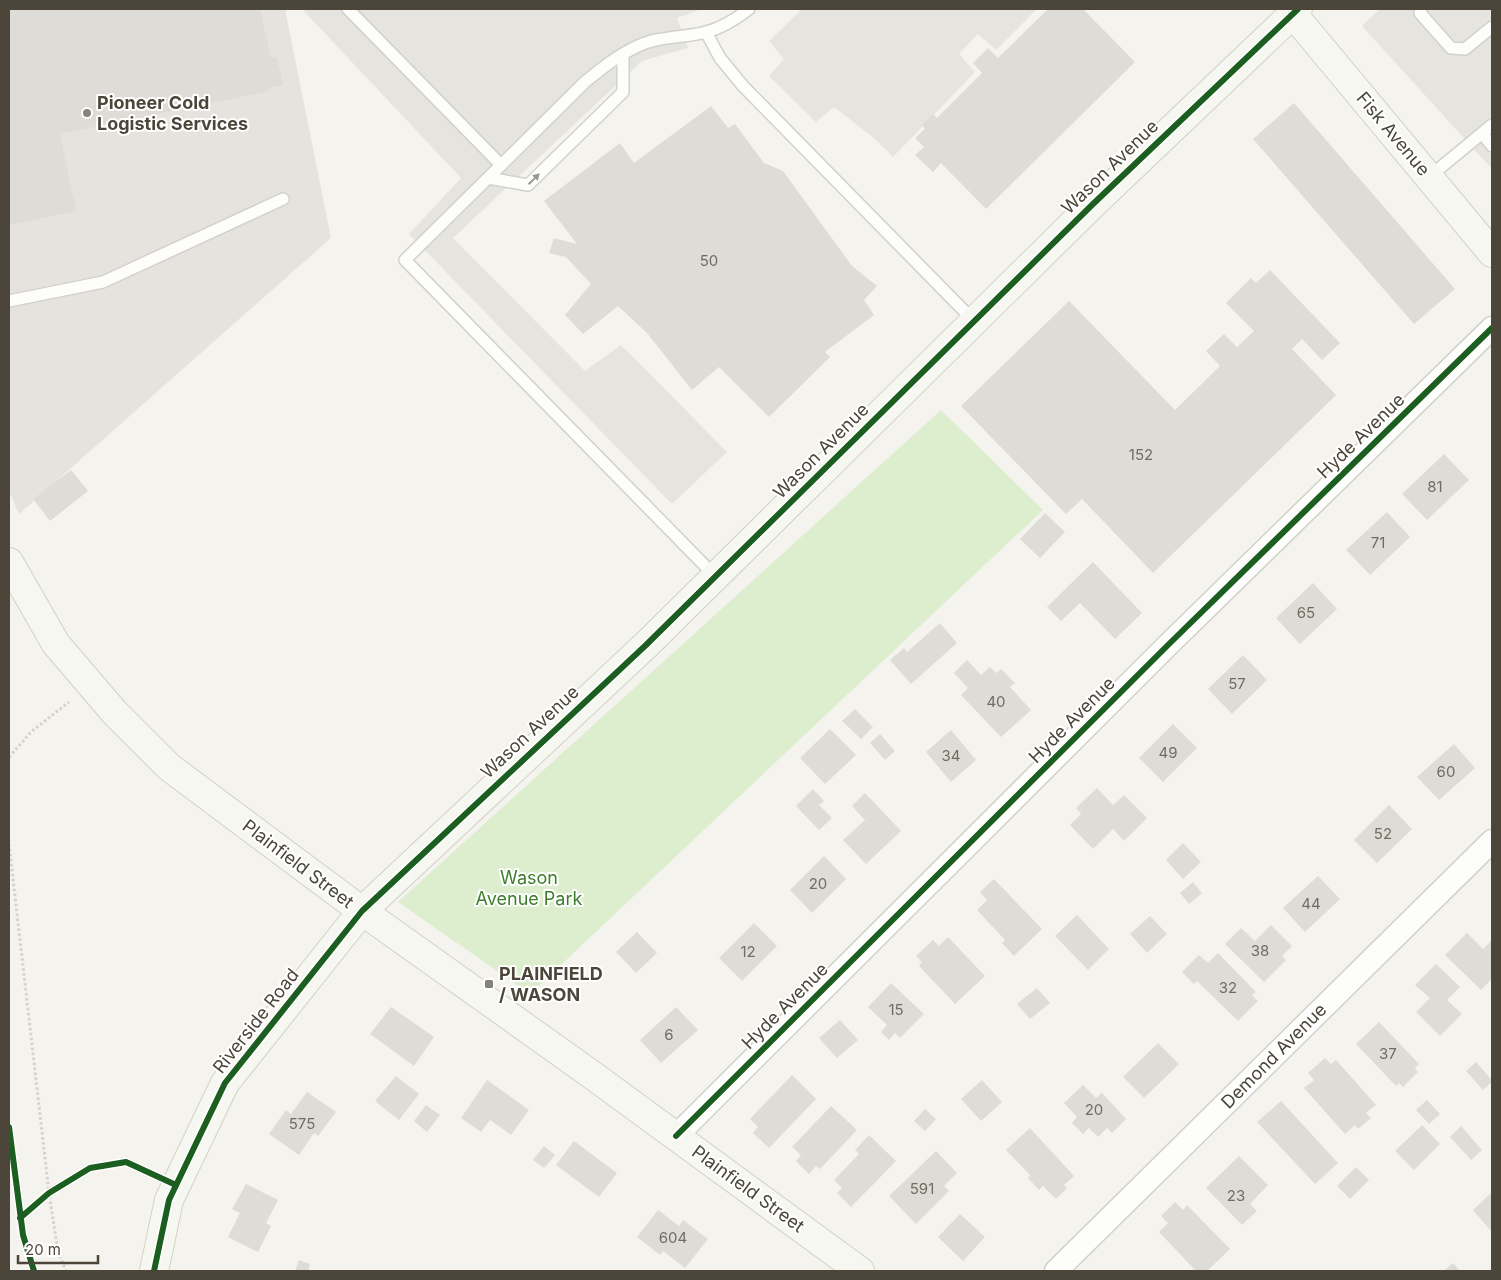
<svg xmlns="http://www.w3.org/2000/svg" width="1501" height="1280" viewBox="0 0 1501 1280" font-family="Inter,sans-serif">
<rect width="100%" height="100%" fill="#f4f3ee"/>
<path fill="#e6e3de" d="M9 9H285L331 238 19 514 9 491Z"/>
<path fill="#ddeecf" d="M941 410 1043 510 530 994 398 902Z"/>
<path fill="#e6e4df" d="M302 9H702L677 18 688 48 642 61 453 238 585 371 621 345 727 452 672 504 409 234 461 178Z
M802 9H1037L996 50 978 34 959 54 975 72 893 157 875 139 834 107 816 122 769 76 784 59 769 41Z
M1380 9H1492V169L1362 26Z"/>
<path fill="#dedcd6" d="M9 9H260L271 58 277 57 283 85 268 88 269 91 60 134 76 211 10 225 9 218Z
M1048 9H1083L1135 62 986 209 941 163 933 172 915 155 924 147 915 138 925 129 922 125 933 114 937 118 982 73 973 63 988 48 998 58Z
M1294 103 1455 289 1414 324 1253 139Z
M711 106 728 128 735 124 764 163 783 171 852 266 877 286 864 300 874 315 825 352 830 357 769 417 719 367 692 390 647 333 618 306 583 334 565 315 591 284 566 257 549 253 554 238 577 244 544 201 620 143 634 163Z
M1270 270 1340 343 1322 360 1302 339 1292 349 1336 395 1153 573 1082 499 1066 514 961 406 1069 301 1175 410 1220 366 1206 351 1224 334 1237 347 1254 331 1226 303 1251 278 1256 283Z
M1444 454 1469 480 1427 520 1402 494Z
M71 470 88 491 50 521 33 499Z
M1387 512 1410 537 1370 575 1346 550Z
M1045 513 1065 532 1040 558 1020 539Z
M1093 562 1142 613 1115 639 1080 603 1061 621 1047 607Z
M1313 583 1337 609 1300 644 1276 618Z
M940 623 957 643 911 684 890 660 904 648 907 652Z
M1243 655 1267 680 1232 714 1208 689Z
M967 660 981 675 990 667 996 673 1001 669 1015 683 1010 687 1031 710 1001 737 961 695 968 688 954 673Z
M855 709 873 727 861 739 842 721Z
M1173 724 1197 748 1163 782 1139 758Z
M830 729 856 755 825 784 800 758Z
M951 730 976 760 951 782 926 752Z
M880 734 895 751 885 760 870 743Z
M1454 744 1475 768 1439 800 1417 777Z
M1097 788 1113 805 1124 795 1147 818 1124 841 1113 829 1093 849 1070 825 1081 814 1076 808Z
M813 789 824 801 819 805 832 818 819 830 796 806Z
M865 793 901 831 866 864 843 840 865 820 852 806Z
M1389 805 1412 829 1377 863 1354 840Z
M1183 843 1201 862 1183 879 1166 860Z
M824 856 846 879 812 913 790 890Z
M1318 876 1340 899 1305 932 1283 908Z
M994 879 1042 929 1014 956 1002 943 1005 940 977 910 987 900 980 892Z
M1193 882 1202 893 1189 904 1180 893Z
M1077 915 1109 949 1088 970 1055 936Z
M1150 916 1167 934 1147 953 1130 934Z
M754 923 777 946 742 981 719 958Z
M1271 925 1292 946 1282 956 1286 960 1264 982 1225 944 1241 928 1255 941Z
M637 932 657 953 636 973 616 952Z
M1467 933 1483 949 1492 940V979L1481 990 1445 955Z
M948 937 985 976 955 1004 919 966 922 962 916 956 933 940 939 946Z
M1218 953 1256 992 1252 995 1258 1001 1238 1021 1197 981 1194 984 1182 972 1199 955 1208 963Z
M1436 964 1460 987 1447 1000 1462 1014 1440 1036 1416 1012 1430 998 1415 985Z
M891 983 924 1014 900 1038 895 1033 889 1040 881 1032 887 1025 868 1007Z
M1037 988 1050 1003 1030 1019 1017 1004Z
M391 1007 434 1037 414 1066 370 1034Z
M676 1007 698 1030 661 1063 640 1040Z
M840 1020 858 1040 837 1058 819 1038Z
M1379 1022 1419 1064 1415 1068 1418 1072 1403 1087 1399 1083 1396 1086 1356 1044Z
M1158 1043 1179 1064 1144 1098 1123 1077Z
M1325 1058 1331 1064 1336 1060 1376 1105 1366 1113 1371 1118 1358 1129 1355 1125 1345 1134 1304 1088 1314 1080 1308 1073Z
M1476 1062 1492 1080V1082L1483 1090 1466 1071Z
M792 1075 816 1099 769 1148 753 1133 758 1127 750 1119Z
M396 1076 419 1094 399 1120 375 1101Z
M487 1080 529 1110 511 1135 490 1120 481 1132 461 1118Z
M982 1080 1002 1102 981 1121 961 1099Z
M1083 1085 1096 1098 1102 1093 1126 1119 1112 1133 1107 1128 1098 1137 1089 1128 1083 1134 1072 1123 1077 1117 1064 1103Z
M307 1092 336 1112 318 1136 314 1133 299 1155 269 1134 286 1110 291 1114Z
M1427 1100 1440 1114 1429 1124 1416 1110Z
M1281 1101 1338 1163 1315 1184 1257 1122Z
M426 1105 440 1115 427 1132 414 1121Z
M831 1106 857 1130 820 1169 816 1166 809 1174 796 1161 801 1155 792 1147Z
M925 1109 936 1119 925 1131 914 1121Z
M1422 1125 1440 1144 1414 1170 1395 1151Z
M1461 1126 1482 1150 1471 1160 1450 1137Z
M1030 1128 1074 1176 1064 1185 1067 1188 1056 1199 1043 1186 1039 1190 1028 1178 1030 1175 1006 1150Z
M869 1135 896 1161 851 1207 837 1193 842 1188 834 1180 859 1154 855 1150Z
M574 1141 617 1173 599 1197 556 1165Z
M544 1146 555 1155 544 1168 533 1160Z
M936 1151 957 1173 944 1186 949 1191 916 1224 889 1196Z
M1239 1156 1268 1185 1250 1204 1257 1211 1242 1225 1206 1188Z
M1356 1167 1369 1180 1350 1199 1337 1186Z
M246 1184 278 1200 266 1223 271 1226 258 1252 228 1237 240 1213 232 1209Z
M1492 1192V1232L1473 1210Z
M1175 1202 1183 1210 1187 1205 1230 1249 1207 1271H1196L1159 1232 1168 1223 1161 1216Z
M658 1210 679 1226 683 1220 708 1239 685 1268 663 1251 660 1255 637 1237Z
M960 1214 985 1237 963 1261 938 1237Z
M299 1260 310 1264 308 1271H295Z
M1453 1263 1460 1271H1444Z"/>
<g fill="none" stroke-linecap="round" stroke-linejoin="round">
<g stroke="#d2d1cb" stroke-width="14">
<path id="lane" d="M348 9 501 165
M1421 9 1420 13 1451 48 1465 49 1492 27
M706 32 720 58 743 86 974 321
M1482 133 1492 146
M1429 177 1492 125
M488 178 528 185 623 92V55
M9 301 103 282 283 199
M716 577 405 260 585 82C601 69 618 55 638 46 659 36 684 38 706 32 722 28 736 19 749 9"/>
</g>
<g stroke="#d2d1cb" stroke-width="25">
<path id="street" d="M676 1136 1169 644 1492 328
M1056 1271 1492 841"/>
</g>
<g stroke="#d2d1c5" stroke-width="30">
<path id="secondary" d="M1293 14 1492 253
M9 562 56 644 115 713 169 767 362 911 588 1072 860 1271
M154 1271 169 1200 225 1083 362 911 646 645 1093 204 1298 9"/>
</g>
<path stroke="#d3d2cc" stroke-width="3" stroke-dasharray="2.5 2.5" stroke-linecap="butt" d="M9 757 32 731 69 702
M9 844 49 1193 58 1252 66 1271"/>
<use href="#lane" stroke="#fdfdfc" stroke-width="11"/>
<use href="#street" stroke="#fdfdfc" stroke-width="22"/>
<use href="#secondary" stroke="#f7f7f1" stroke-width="28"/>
<g stroke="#fff" stroke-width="9">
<path id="cycleway" d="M9 1127 23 1235 34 1271
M676 1136 1169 644 1492 328
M20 1218 49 1193 90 1168 126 1162 176 1185
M154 1271 169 1200 225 1083 362 911 646 645 1093 204 1298 9"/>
</g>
<use href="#cycleway" stroke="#1b5e20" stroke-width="6"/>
</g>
<defs><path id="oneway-solid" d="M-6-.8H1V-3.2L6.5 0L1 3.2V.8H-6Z" transform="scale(1.25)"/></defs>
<use fill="#9b9891" href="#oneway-solid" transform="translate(534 179) rotate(-44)"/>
<g fill="#868378" stroke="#fff" stroke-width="2">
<circle cx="87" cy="113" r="5"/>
<rect x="484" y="979" width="10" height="10" rx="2.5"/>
</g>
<g text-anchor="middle" stroke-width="4" stroke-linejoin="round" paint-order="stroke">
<g font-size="15" fill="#706c61">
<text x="709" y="266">50</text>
<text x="1141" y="460">152</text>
<text x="1435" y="492">81</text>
<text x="1378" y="548">71</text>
<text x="1306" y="618">65</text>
<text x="1237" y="689">57</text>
<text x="996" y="707">40</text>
<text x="1168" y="758">49</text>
<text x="951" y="761">34</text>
<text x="1446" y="777">60</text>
<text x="1383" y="839">52</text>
<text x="818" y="889">20</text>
<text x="1311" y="909">44</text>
<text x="1260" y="956">38</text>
<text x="748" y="957">12</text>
<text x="1228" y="993">32</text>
<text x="896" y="1015">15</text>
<text x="669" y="1040">6</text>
<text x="1388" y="1059">37</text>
<text x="1094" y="1115">20</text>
<text x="302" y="1129">575</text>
<text x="922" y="1194">591</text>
<text x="1236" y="1201">23</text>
<text x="673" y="1243">604</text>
</g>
<g font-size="18" font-weight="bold" fill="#4b4639" stroke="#fff" text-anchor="start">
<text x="97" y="109">Pioneer Cold<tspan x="97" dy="21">Logistic Services</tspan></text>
<text x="499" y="980">PLAINFIELD<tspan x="499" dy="21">/ WASON</tspan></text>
</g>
<g font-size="18" fill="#4b4639" stroke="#fff">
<text transform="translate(1393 134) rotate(50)" y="6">Fisk Avenue</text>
<text transform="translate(1110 167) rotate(-44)" y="6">Wason Avenue</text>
<text transform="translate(1361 436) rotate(-44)" y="6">Hyde Avenue</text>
<text transform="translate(821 451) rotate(-45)" y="6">Wason Avenue</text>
<text transform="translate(1072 720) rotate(-45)" y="6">Hyde Avenue</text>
<text transform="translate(530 732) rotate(-43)" y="6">Wason Avenue</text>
<text transform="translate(298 864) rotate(37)" y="6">Plainfield Street</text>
<text transform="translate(785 1006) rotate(-45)" y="6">Hyde Avenue</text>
<text transform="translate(256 1021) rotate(-52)" y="6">Riverside Road</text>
<text transform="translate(1274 1056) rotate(-45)" y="6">Demond Avenue</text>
<text transform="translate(748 1189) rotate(36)" y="6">Plainfield Street</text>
</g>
<g font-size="18" fill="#3d7e2b" stroke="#fff">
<text x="529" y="884">Wason<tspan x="529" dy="21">Avenue Park</tspan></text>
</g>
</g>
<rect width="1501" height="1280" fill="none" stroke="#4b4639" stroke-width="20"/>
<path d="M18 1255v8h80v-8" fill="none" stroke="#4b4639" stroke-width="2.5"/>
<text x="25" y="1255" font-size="15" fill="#4b4639" stroke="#ffffff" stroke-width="4" paint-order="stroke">20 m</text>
</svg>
